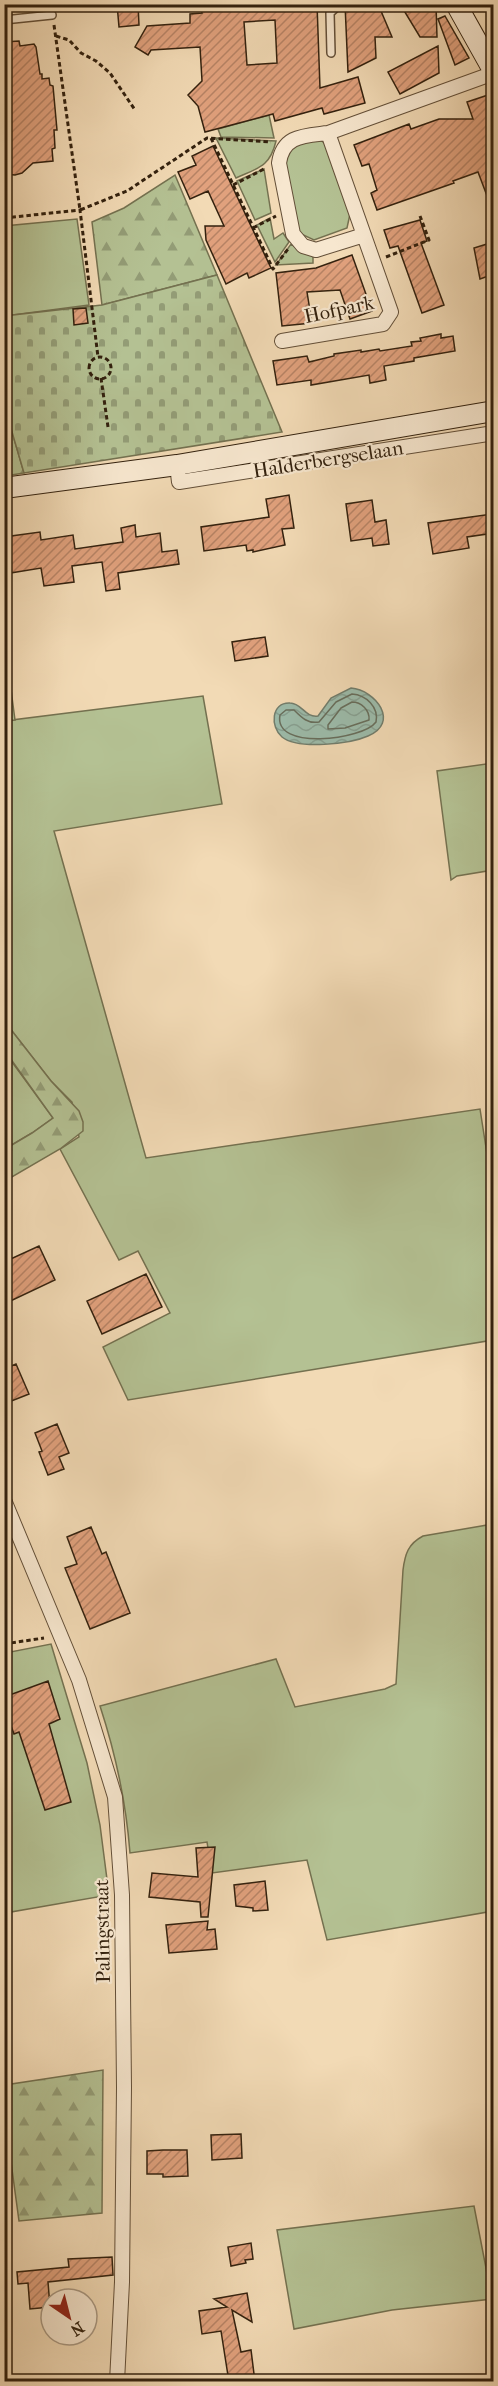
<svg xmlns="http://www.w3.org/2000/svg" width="498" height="2386" viewBox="0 0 498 2386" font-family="'IM FELL French Canon',serif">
<defs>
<pattern id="forest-firs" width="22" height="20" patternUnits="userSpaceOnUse" patternTransform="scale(1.5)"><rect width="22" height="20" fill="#b4c193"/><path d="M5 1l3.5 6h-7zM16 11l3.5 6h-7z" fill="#939c76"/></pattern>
<pattern id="cemetery-stones" width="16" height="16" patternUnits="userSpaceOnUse" patternTransform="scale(1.5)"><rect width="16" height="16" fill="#b4c193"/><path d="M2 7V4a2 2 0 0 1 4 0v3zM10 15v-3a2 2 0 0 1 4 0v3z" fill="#939c76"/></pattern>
<pattern id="water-waves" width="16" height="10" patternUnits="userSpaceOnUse" patternTransform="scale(1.5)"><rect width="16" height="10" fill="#9cbbaa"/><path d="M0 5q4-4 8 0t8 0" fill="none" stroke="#87a091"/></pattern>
<pattern id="building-hatch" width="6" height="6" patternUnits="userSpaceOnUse" patternTransform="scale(1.5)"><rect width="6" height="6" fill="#e1a17d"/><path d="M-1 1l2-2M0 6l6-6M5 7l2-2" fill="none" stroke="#b78365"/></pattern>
</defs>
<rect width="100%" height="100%" fill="#f2dab5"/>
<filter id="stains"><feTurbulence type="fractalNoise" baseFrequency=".00333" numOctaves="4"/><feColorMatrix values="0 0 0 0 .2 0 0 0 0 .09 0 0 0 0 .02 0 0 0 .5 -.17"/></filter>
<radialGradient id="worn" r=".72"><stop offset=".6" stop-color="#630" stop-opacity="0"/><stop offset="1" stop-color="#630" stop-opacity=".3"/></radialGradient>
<path fill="#b4c193" stroke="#747150" stroke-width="1.5" d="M269 115 274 138 221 137 218 129Z
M216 138 276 141C270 167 258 168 236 178Z
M317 138 325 143 350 214 347 228 314 240 299 233 290 194 287 168 283 160 292 141Z
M264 169 271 213 255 220 237 181Z
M270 218 274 239 283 233 289 242 275 262 257 225Z
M77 219 89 305 5 316 4 226Z
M291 244 300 251 313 253V263L276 265Z
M203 696 222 804 54 831 146 1158 480 1109 494 1199 493 1340 128 1400 103 1347 170 1313 138 1251 119 1260 60 1149 79 1137 72 1102 51 1081 5 1022 4 721Z
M493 763V870L457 876 451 880 437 771Z
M4 1051 53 1118 32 1133 5 1149Z
M493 1524V1911L327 1940 307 1860 212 1873 207 1842 130 1853C126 1801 116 1755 100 1706L276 1659 295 1707 385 1689 396 1684 403 1570C405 1554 408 1544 423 1536Z
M51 1644 87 1763 100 1825 109 1895 5 1913V1653Z
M474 2206 492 2299 392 2310 294 2329 277 2230Z"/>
<path fill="url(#forest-firs)" stroke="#747150" stroke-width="1.5" d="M175 175 217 275 102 305 92 222 124 208Z
M5 408 24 473 5 476Z
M5 644 15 720 5 721H4Z
M5 1022 51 1081 79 1111 83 1122V1131L60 1149 5 1181V1149L32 1133 53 1118 5 1051Z
M103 2070 102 2213 19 2221 5 2118V2085Z"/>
<path fill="url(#cemetery-stones)" stroke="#747150" stroke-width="1.5" d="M217 275 282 432 24 473 5 408 4 316 102 305Z"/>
<path fill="url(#water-waves)" stroke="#727d6c" stroke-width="1.5" d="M351 688C376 690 400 723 368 736 350 744 298 750 282 737 270 727 271 702 290 703 302 703 305 718 318 716L331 698Z"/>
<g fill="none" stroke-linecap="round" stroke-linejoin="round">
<path stroke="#686e5c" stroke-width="1.5" d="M352 694C366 695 379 707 376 722 363 740 273 751 280 715L286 710H294C302 718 308 724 319 722L336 702Z
M352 702C361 702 370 710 369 720L345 728 328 729V725L341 708Z"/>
</g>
<path fill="url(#building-hatch)" stroke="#33210e" stroke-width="1.5" fill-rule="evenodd" d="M117 4H138L139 25 119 27Z
M201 4H317L320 88 358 77 365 103 324 114 322 108 275 121 273 114 205 132 198 106 188 95 202 81 200 47 151 50 148 55 135 47 147 26 190 23V14L202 13ZM275 20 277 63 247 65 244 22Z
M345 4H378L392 37H375L376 58 348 72Z
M400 4H436L437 37H420Z
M445 16 469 58 455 65 438 19Z
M19 41 20 46 34 44 36 47 40 74H42V79L49 78 50 85 53 86 57 130H54L55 148 52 149 53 161 33 163 22 173 15 175 4 174V42Z
M438 46 439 73 400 94 388 72Z
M488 95 494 111V209H492L478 172 453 181 454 183 377 210 371 193 377 190 369 164 362 166 354 145 409 124 411 129 439 119H473L467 102Z
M213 146 271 268 249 278 247 273 226 284 206 240 205 226H224L208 191 190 199 178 172 196 165 192 156Z
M420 220 427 241 421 243 444 305 422 313 398 246 390 248 384 230Z
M487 244 490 253 494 252V274L480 279 474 248Z
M352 255 372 311 350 319 340 290 307 292 312 323 282 326 276 273 316 268Z
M86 308 88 323 74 325 73 309Z
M441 334V338L453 336 455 351 414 358V361L384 366 386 380 370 383 369 375 311 385V380L277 385 273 361 307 356 309 362 334 356V354L361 350V352L379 349 380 351 412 346 411 342 421 341 420 338Z
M289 495 294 528 282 529 285 545 253 552V550L247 551 246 545 204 551 201 527 269 517 266 499Z
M372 500 375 522 386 520 389 544 373 546 372 538 351 541 346 504Z
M492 514 494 533 467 537 469 548 433 554 428 523Z
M135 525 136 537 160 533 162 552 177 550 179 564 118 573 120 589 106 591 102 562 72 566 74 582 44 586 41 568 4 574V537L40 532 41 540 73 535 75 549 123 542 121 528Z
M265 637 268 656 235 661 232 642Z
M39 1246 55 1280 4 1304V1262Z
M146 1274 162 1307 102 1334 87 1301Z
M16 1364 29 1394 4 1404V1369Z
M57 1424 69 1453 59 1457 64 1469 48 1475 39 1452 42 1451 35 1433Z
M91 1527 102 1554 106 1552 130 1613 90 1629 65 1568 77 1564 67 1537Z
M48 1681 60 1719 49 1724 71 1802 45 1810 19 1732 14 1734 10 1723 4 1725V1697Z
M215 1847 208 1917H201L200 1902 149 1897 152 1873 198 1877 196 1848Z
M265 1881 268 1910 253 1911V1908L236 1906 234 1885Z
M208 1921 207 1930 215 1929 217 1949 169 1953 166 1925Z
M241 2134 242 2158 212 2160 211 2135Z
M163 2150H187L188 2176 163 2177V2174H147V2151Z
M251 2243 253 2259 245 2260 246 2263 231 2266 228 2247Z
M112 2257 113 2275 48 2282 50 2307 30 2309 28 2283 18 2284 17 2272 69 2267 68 2259Z
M247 2293 252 2322 232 2310 241 2352 251 2350 255 2382H229L221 2331 202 2334 199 2311 227 2307 214 2299Z"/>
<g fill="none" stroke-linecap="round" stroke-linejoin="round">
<g stroke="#634f38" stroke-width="10">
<path id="lane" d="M4 20 52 15
M331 53 330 13 340 4"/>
</g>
<g stroke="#634f38" stroke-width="16">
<path id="street" d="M328 133C304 136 283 135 279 163L293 234 303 246 316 250 364 235
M282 341 383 324 391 312 328 133 494 73
M177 465 179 482 494 433
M4 1500 79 1680 115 1797 122 1895 124 2087 122 2282 117 2382"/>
</g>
<g stroke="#33210e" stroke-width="22">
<path id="secondary" d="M456 4 494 72
M4 488 177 465 494 411"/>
</g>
<path stroke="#33210e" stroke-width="3" stroke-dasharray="4.5 3" stroke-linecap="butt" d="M54 25 80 210 127 191 207 138 271 142
M56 36 69 40 81 53 96 61 110 73 135 110
M211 138 273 269 288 249
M233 185 264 169
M4 218 80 210 98 357
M253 228 276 216
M386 257 429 240 420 216
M89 368a11 11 0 1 1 22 0a11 11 0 1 1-22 0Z
M101 378 108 427
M4 1644 44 1638"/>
<use href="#lane" stroke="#f7e7cf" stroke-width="7"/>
<use href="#street" stroke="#f7e7cf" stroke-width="14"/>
<use href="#secondary" stroke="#f7e7cf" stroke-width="20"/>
</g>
<g text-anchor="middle" stroke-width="4.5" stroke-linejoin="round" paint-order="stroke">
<g font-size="20" fill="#33210e" stroke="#f7e7cf">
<text transform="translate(339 309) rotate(-12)" y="7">Hofpark</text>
<text transform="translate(328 459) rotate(-9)" y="7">Halderbergselaan</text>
<text transform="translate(102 1931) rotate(-91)" y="7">Palingstraat</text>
</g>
</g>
<rect width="498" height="2386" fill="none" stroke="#f2dab5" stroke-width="24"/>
<rect x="6" y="6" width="486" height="2374" fill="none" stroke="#33210e" stroke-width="3"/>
<rect x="12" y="12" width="474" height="2362" fill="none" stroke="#33210e" stroke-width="1.5"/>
<g transform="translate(69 2317) rotate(145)"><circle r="28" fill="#f7e7cf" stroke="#a99882" stroke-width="1.5"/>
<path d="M0-4.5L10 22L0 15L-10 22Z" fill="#8f2418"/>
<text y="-9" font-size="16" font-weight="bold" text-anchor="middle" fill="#33210e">N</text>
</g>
<rect width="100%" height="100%" filter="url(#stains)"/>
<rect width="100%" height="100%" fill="url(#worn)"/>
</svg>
